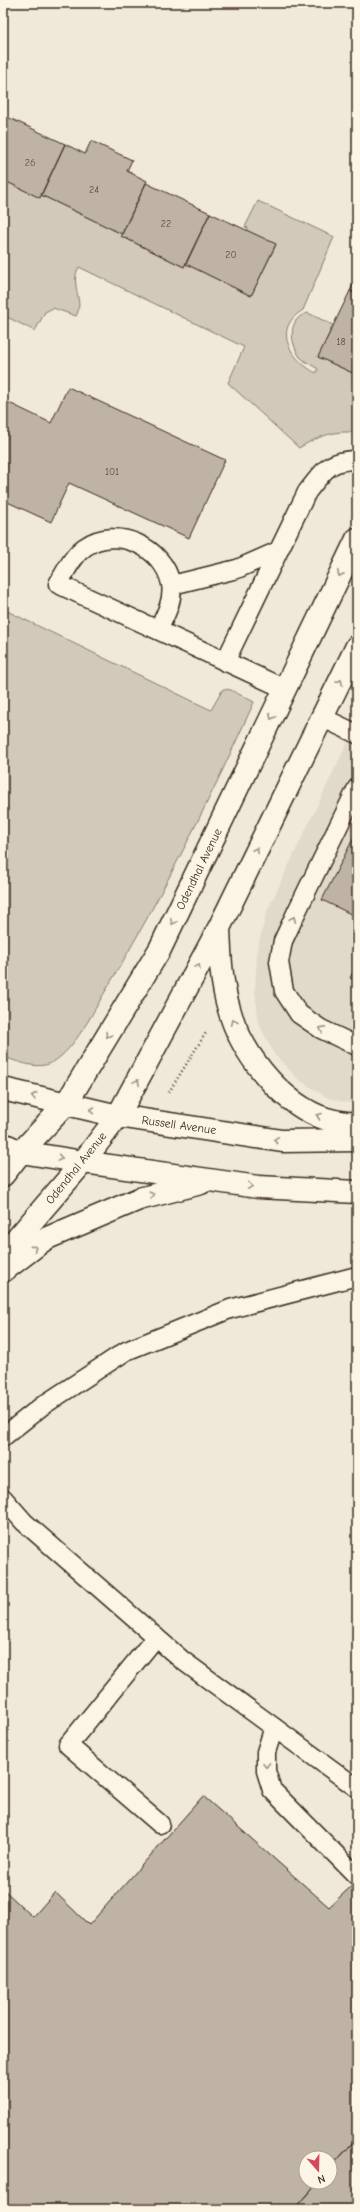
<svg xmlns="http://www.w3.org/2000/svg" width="360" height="2212" viewBox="0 0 360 2212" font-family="'Comic Neue',sans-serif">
<rect width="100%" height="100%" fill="#f0e9d9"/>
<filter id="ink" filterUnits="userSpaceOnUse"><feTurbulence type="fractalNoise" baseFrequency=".025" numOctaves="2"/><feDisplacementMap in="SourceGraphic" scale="8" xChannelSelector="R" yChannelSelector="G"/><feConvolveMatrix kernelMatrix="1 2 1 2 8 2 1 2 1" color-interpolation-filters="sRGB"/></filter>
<g filter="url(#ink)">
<path fill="#e1d9c9" d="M357 722V1105L328 1098 299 1080 274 1054 259 1024 255 992 257 950 267 911Z"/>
<path fill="#d2c9ba" stroke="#867a6c" d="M3 180 39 197 41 195 122 234 121 236 184 267 186 264 251 296 276 245 247 231 248 228 245 227 258 201 334 237 303 310C271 329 291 360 316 373L318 369C312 365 305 362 300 357 290 343 287 318 308 313L333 325 318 357 357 375V433C336 429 317 437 299 448L228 383 244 347 79 267C69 284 85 301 76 316L53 308 45 312 35 331 3 315Z
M3 609 211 710 223 689 231 690 254 702C210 800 161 898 106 990 93 1012 75 1049 53 1062 37 1071 18 1061 3 1057Z"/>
<path fill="#beb3a4" stroke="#3b2a1e" d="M3 115 65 144 40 198 3 180Z
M91 141 132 160 127 171 147 181 122 234 41 195 65 144 85 154Z
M146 183 210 213 184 267 121 236Z
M210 213 276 244 251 296 186 264Z
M357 276V294L350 291Z
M350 291 357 294V375L318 357Z
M68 387 225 460 189 538 69 483 51 522 3 500V400L51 423Z
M357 831V917L322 900Z
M357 965V982L350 978Z
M203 1796 329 1907 357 1881V2138L330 2168V2158H306V2182H318L294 2209H3V1889L33 1917 55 1892 89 1925Z
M357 2138V2209H294L318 2182H330V2168Z"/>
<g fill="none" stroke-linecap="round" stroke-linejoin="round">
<g stroke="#3b2a1e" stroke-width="21">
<path id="lane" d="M172 585 237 569 278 551
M158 630C165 616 174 600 171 584 164 547 116 525 85 547 73 555 66 571 58 584L285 689
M225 662 307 492C324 471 328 460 357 460
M323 718 357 734
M357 788 297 911 283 941 279 962 284 991 299 1014 321 1029 357 1046
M3 1437 42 1406 126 1351 230 1309 357 1276
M3 1498 24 1522 182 1660 357 1788
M156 1637 68 1745 160 1824
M274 1727 266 1752V1771L272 1790 357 1876"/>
</g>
<g stroke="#3b2a1e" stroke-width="25">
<path id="secondary" d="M219 928C220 955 221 983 229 1009 241 1052 277 1098 318 1116 330 1121 344 1123 357 1124
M3 1089 118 1116 282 1141 357 1140
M3 1144 21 1152 83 1162 258 1187 357 1192
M3 1175 21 1152 66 1104 160 949 357 539
M3 1255 83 1162 118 1116 219 928 357 646
M3 1271 45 1239 139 1199 201 1183"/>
</g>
<path stroke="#3b2a1e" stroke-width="2.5" stroke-dasharray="1 3" stroke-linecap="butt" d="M169 1092 207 1031"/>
<use href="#lane" stroke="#fcf5e5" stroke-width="18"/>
<use href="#secondary" stroke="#fcf5e5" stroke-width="22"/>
</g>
<defs><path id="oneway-chevron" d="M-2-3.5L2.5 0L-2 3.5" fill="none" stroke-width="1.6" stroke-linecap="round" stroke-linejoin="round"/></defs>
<g stroke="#9c9082">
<use href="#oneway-chevron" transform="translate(340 574) rotate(116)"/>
<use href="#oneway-chevron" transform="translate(340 682) rotate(-64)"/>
<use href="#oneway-chevron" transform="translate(272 717) rotate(116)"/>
<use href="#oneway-chevron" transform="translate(256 850) rotate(-63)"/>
<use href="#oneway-chevron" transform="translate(293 919) rotate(-66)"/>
<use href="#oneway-chevron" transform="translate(173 922) rotate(116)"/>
<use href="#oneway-chevron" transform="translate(198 967) rotate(-62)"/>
<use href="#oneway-chevron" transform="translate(234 1022) rotate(-112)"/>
<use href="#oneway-chevron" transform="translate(322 1029) rotate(-152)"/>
<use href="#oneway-chevron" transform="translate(108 1035) rotate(121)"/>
<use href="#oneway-chevron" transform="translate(137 1082) rotate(-62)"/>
<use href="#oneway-chevron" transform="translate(34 1096) rotate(-166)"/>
<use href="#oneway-chevron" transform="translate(92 1110) rotate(-168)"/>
<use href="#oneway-chevron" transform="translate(319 1116) rotate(-158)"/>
<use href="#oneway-chevron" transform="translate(276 1140) rotate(-172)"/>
<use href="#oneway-chevron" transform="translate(60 1158) rotate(10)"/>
<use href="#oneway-chevron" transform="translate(250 1186) rotate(8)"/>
<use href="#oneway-chevron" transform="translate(152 1195) rotate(-14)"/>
<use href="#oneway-chevron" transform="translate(34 1248) rotate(-37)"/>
<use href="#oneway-chevron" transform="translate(266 1765) rotate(89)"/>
</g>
</g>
<g text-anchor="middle" stroke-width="4" stroke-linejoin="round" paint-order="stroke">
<g font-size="10" fill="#5c4c40">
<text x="30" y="166">26</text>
<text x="94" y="193">24</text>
<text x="166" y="227">22</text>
<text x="231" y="258">20</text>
<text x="341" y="345">18</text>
<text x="112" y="475">101</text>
</g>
<g font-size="12" fill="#3b2a1e" stroke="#fcf5e5">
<text transform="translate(199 869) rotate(-64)" y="4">Odendhal Avenue</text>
<text transform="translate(179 1125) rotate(8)" y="4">Russell Avenue</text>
<text transform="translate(76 1168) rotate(-51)" y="4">Odendhal Avenue</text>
</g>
</g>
<rect width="360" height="2212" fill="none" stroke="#fcf5e5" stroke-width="16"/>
<rect x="8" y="8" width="344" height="2196" fill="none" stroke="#3b2a1e" stroke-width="1.5" filter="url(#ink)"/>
<g transform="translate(318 2170) rotate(160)"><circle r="19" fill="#fcf5e5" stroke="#afa495"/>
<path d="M0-3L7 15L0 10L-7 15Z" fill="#d1495b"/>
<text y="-6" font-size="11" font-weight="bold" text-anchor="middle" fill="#3b2a1e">N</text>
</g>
</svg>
